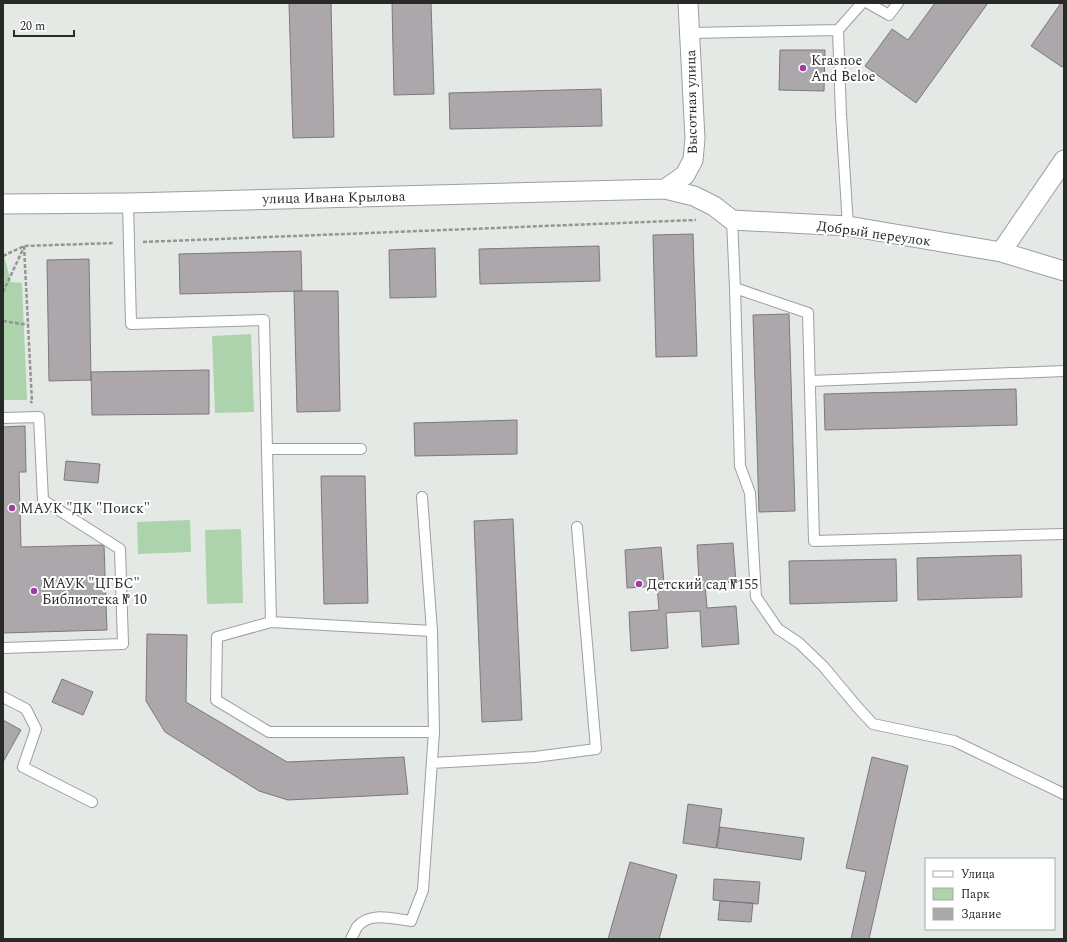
<svg xmlns="http://www.w3.org/2000/svg" width="1067" height="942" viewBox="0 0 1067 942" font-family="Spectral,serif">
<rect width="100%" height="100%" fill="#e5e9e5"/>
<path fill="#acd3ac" d="M3 252 11 282 22 283 27 400H3Z
M251 334 254 412 215 413 212 336Z
M190 520 191 552 138 554 137 522Z
M241 529 243 603 207 604 205 530Z"/>
<path fill="#aba7ab" stroke="#7d787c" d="M289 3H331L334 137 293 138Z
M392 3H431L434 94 394 95Z
M935 3H988L916 103 865 66 892 29 908 40Z
M1061 3H1064V65L1062 67 1031 46Z
M780 50H825L824 91 779 90Z
M601 89 602 126 450 129 449 93Z
M693 234 697 356 656 357 653 235Z
M599 246 600 281 480 284 479 249Z
M435 248 436 297 390 298 389 250Z
M301 251 302 291 180 294 179 254Z
M89 259 91 380 49 381 47 260Z
M294 291H338L340 411 297 412Z
M789 314 795 511 759 512 753 315Z
M209 370V414L92 415 91 372Z
M1016 389 1017 425 825 430 824 394Z
M517 420V454L415 456 414 423Z
M25 426 26 472H19L21 547 104 545 107 630 3 633V427Z
M66 461 100 464 98 483 64 480Z
M321 476H365L368 603 324 604Z
M513 519 522 720 482 722 474 521Z
M733 543 736 582 705 584 707 608 736 606 739 644 702 647 700 611 666 613 668 648 631 651 629 612 659 610 657 586 627 588 625 550 661 547 664 583 699 581 697 545Z
M1021 555 1022 597 918 600 917 558Z
M896 559 897 601 790 604 789 561Z
M147 634 187 635 186 702 287 762 404 757 408 794 288 800 259 791 165 732 146 701Z
M62 679 93 692 83 715 52 702Z
M3 720 21 730 3 762Z
M872 757 908 766 869 939H851L866 872 846 868Z
M688 804 722 809 716 848 683 843Z
M720 827 804 838 801 860 717 848Z
M630 862 677 875 659 939H608Z
M714 879 760 882 758 904 713 900Z
M720 901 753 903 751 922 718 920Z"/>
<g fill="none" stroke-linecap="round" stroke-linejoin="round">
<g stroke="#9ca09c" stroke-width="12">
<path id="lane" d="M868 3 889 15 898 3
M838 30 841 115 848 226
M690 33 838 30 862 3
M128 203 131 324 264 320 271 622
M732 220 735 288 740 466 750 493 756 597 778 629 799 643 823 666 859 709 873 724 954 741 1064 794
M735 288 808 313 814 541 1064 534
M810 381 1064 371
M3 418 39 417 43 500 120 549 123 644 3 648
M267 449H361
M432 631 271 622 217 637 216 700 269 732H434
M3 697 26 709 36 729 23 767 92 802
M432 763 535 757 596 749 577 527
M351 939C353 935 355 931 357 927 370 911 393 919 411 921L423 890 434 732 432 631 422 497"/>
</g>
<g stroke="#9ca09c" stroke-width="21">
<path id="street" d="M665 189 685 175 693 160 695 139 688 3
M3 204 128 203 665 189 694 196 714 206 732 220 848 226 1001 252 1064 271
M1001 252 1064 160"/>
</g>
<path stroke="#939693" stroke-width="2.5" stroke-dasharray="4 2" stroke-linecap="butt" d="M143 242 696 220
M24 246 32 402H30
M3 256 24 246 114 243
M3 292 24 247
M3 321 29 325"/>
<use href="#lane" stroke="#fff" stroke-width="10"/>
<use href="#street" stroke="#fff" stroke-width="19"/>
</g>
<g fill="#a23da2" stroke="#fff" stroke-width="1.5">
<circle cx="803" cy="68" r="4"/>
<circle cx="12" cy="508" r="4"/>
<circle cx="639" cy="584" r="4"/>
<circle cx="34" cy="591" r="4"/>
</g>
<g text-anchor="middle" stroke-width="4" stroke-linejoin="round" paint-order="stroke">
<g font-size="14" fill="#282a28" stroke="#fff" text-anchor="start">
<text x="811" y="65">Krasnoe<tspan x="811" dy="16">And Beloe</tspan></text>
<text x="20" y="513">МАУК "ДК "Поиск"</text>
<text x="42" y="588">МАУК "ЦГБС"<tspan x="42" dy="16">Библиотека № 10</tspan></text>
<text x="647" y="589">Детский сад №155</text>
</g>
<g font-size="14" fill="#282a28" stroke="#fff">
<text transform="translate(691 102) rotate(-91)" y="5">Высотная улица</text>
<text transform="translate(334 197) rotate(-1)" y="5">улица Ивана Крылова</text>
<text transform="translate(874 233) rotate(8)" y="5">Добрый переулок</text>
</g>
</g>
<rect width="1067" height="942" fill="none" stroke="#282a28" stroke-width="8"/>
<rect x="925" y="858" width="130" height="72" fill="#ffffff" stroke="#a9aaa9"/>
<rect x="933" y="871" width="20" height="6" fill="#ffffff" stroke="#a9aaa9"/>
<text x="961" y="878" font-size="12" fill="#282a28">Улица</text>
<rect x="933" y="888" width="20" height="12" fill="#acd3ac" stroke="#a9aaa9"/>
<text x="961" y="898" font-size="12" fill="#282a28">Парк</text>
<rect x="933" y="908" width="20" height="12" fill="#aba7ab" stroke="#a9aaa9"/>
<text x="961" y="918" font-size="12" fill="#282a28">Здание</text>
<path d="M14 30v6h60v-6" fill="none" stroke="#282a28" stroke-width="2"/>
<text x="20" y="30" font-size="12" fill="#282a28" stroke="#ffffff" stroke-width="3" paint-order="stroke">20 m</text>
</svg>
